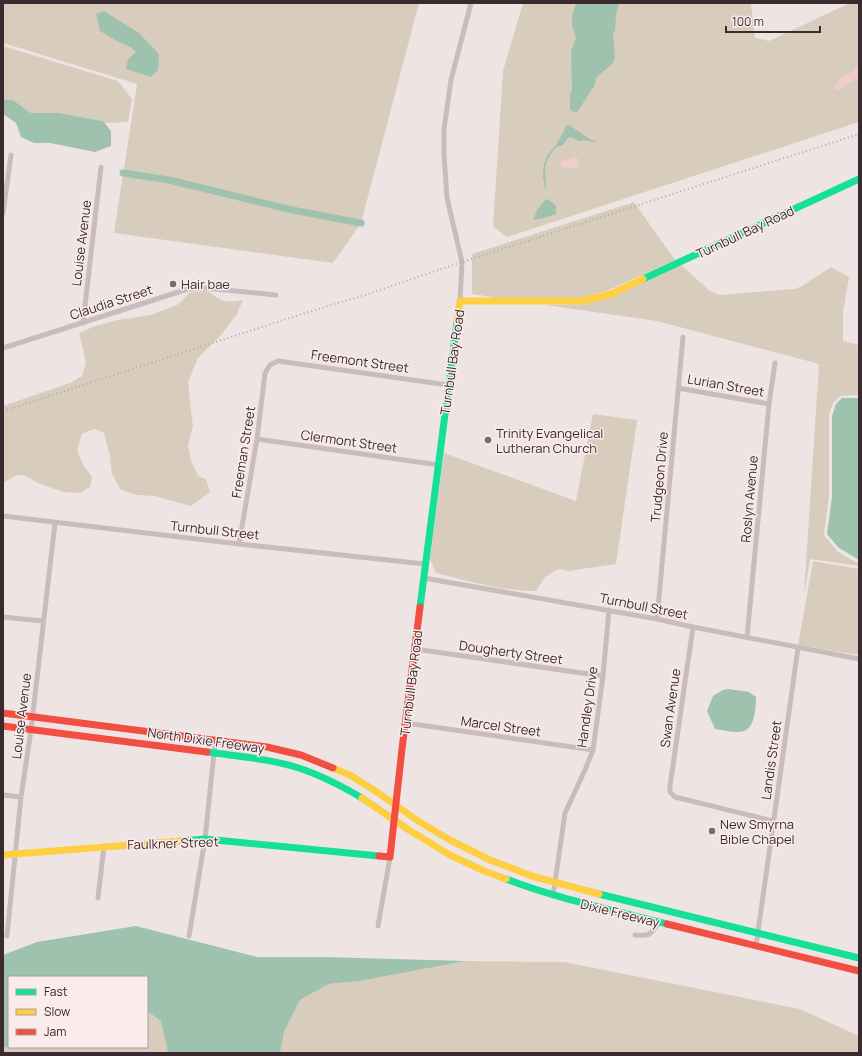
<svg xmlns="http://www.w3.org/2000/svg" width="862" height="1056" viewBox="0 0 862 1056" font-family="Manrope,sans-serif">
<rect width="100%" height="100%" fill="#efe4e4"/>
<path fill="#d8cdbd" d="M3 3H419L361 223 333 263 114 233 137 84 3 43Z
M523 3H751L755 38 769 41 850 3H859V122L507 237 493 227 503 71Z
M3 46 118 81 132 99 128 122 104 123 103 121 59 113H31L13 100 3 99Z
M634 202 675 260 609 290 580 298H499L472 294V254Z
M681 265 710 291 719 295 795 289 802 286 831 267 849 277 843 312V341L859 345V395L840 396 833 403 829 415V496L824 533V535L837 551 859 564V566L811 559 810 561 804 594 819 364 657 321 545 305 582 304 612 297Z
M204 291C213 292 214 297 221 300 228 303 236 301 243 300L237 314 221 335 198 358 188 382 193 427 188 445 191 461 198 476 206 479 210 492 191 506 154 496 137 495 121 490 112 474 110 456 104 433 94 429 82 434 77 450 84 466 92 477 90 487 80 493 63 492 38 483 24 475H17L3 483V406L70 383 82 376 86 363 83 349 79 333 95 326 118 320 151 315 179 304 190 292Z
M593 414 637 420 616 564 568 571 558 569 545 577 536 591C501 591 469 581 436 573L430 559 444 453 576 501Z
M813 561 859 569 858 655 798 645Z
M466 961 564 962 800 1009 859 1036V1053H280L284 1032 300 1000 329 984 360 981Z
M147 1011 161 1021 168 1053H3V1048L9 1046V1047H147Z"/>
<path fill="#f0ccca" d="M857 66H859V78C857 80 855 80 853 81 845 84 845 92 835 89V86L841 78 852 72Z
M574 157C579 157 580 162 579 166L574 168 562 167 561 163 563 160 570 159Z"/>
<path fill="#9ec2ad" d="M577 3H619L616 16 615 30 613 35 615 58 612 64 597 77 594 86 578 111C575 113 572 112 570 109V96L572 89 571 51 576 38 575 34 572 27V17L575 6Z
M104 11 139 33 159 54 158 70 151 77 126 69 128 59 136 52 132 48 117 41 100 31 96 14Z
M3 99 13 100 31 113H59L103 121 111 131V146L95 152 50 143H34L21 137 16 123 3 114Z
M567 125H569L591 140 597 142H592L585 140 579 141 570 137 566 140 563 145 555 148 547 160 545 169 546 189H545L543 176 544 164 547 156 556 145Z
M546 199 549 200 556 206V214L544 218 533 220 537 210Z
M842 398H859V560L839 548 827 534 832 497V416L836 404Z
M728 689 749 692 756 697C756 706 755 728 744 731 735 734 724 730 715 729L707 711 713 696 723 690Z
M136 926 257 957H323L466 961 360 981 329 984 300 1000 284 1032 280 1053H168L161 1021 147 1011V977H9V1046L3 1048V955L37 942Z"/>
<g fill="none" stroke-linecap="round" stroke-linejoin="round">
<path stroke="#9ec2ad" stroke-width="7" d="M123 173 169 180 292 210 361 223"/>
<path stroke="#c9bcbd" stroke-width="5" d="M3 213 11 155
M460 301 462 262 447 198 444 155V129L451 80 471 3
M83 323 101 167
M3 348 188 289 204 288 276 295
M678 388 769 404
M257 439 439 465
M3 516 239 544 425 564
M239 544 257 439 265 373 270 365 278 361 448 385
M424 578 657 619 693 627 859 659
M3 617 43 621
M657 619 683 337
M693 627 670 786V792L675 797 773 821
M747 637 769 404 775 363
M415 649 603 676
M406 723 593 750
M3 795 21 797
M553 896 565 813 585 770 593 750 603 676 609 610
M98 898 104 846
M378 926 390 857
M635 935C651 936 650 935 659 922
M7 936 21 797 31 730 55 523
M189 936 205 839 214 753 216 741
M756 946 798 648"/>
<path stroke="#16e098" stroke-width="7" d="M643 279 859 179
M420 607 457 322
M207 752C236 756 265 758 292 766 317 773 340 785 362 798
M181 841 205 839 379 856
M506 879C558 899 613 910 667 924
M599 894 859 958"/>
<path stroke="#ffcf43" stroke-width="7" d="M457 322 460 301H581L611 294 643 279
M333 768 350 775 377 792 418 821 450 840 490 860 532 876 599 894
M362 798 409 830 450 855 484 871 506 879
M3 855 181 841"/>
<path stroke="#f24e42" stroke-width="7" d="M3 713 267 747 301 755 333 768
M3 726 207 752
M379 856 390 857 402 749 420 607
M667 924 859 971"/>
<path stroke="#b1a6a8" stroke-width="2" stroke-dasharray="1 3" stroke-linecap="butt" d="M3 411 302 314 368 294 462 262 859 134"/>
</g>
<g fill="#796a6e" stroke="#fbecec" stroke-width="1.5">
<circle cx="173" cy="284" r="4"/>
<circle cx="488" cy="440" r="4"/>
<circle cx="712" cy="831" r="4"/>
</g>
<g text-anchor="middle" stroke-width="3" stroke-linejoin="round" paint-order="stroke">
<g font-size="13" fill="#3a292e" stroke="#fbecec">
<text transform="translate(745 232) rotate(-25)" y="5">Turnbull Bay Road</text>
<text transform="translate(81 243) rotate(-83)" y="5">Louise Avenue</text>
<text transform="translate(111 302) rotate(-18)" y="5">Claudia Street</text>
<text transform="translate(360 361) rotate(8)" y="5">Freemont Street</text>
<text transform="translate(452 362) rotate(-82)" y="5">Turnbull Bay Road</text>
<text transform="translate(726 385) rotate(10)" y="5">Lurian Street</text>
<text transform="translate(349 441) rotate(8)" y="5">Clermont Street</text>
<text transform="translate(243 452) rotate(-81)" y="5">Freeman Street</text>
<text transform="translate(659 477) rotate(-85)" y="5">Trudgeon Drive</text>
<text transform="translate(749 499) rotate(-85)" y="5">Roslyn Avenue</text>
<text transform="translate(215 530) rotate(6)" y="5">Turnbull Street</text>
<text transform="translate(644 606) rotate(11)" y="5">Turnbull Street</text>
<text transform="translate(511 652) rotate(8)" y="5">Dougherty Street</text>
<text transform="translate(411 683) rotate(-83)" y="5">Turnbull Bay Road</text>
<text transform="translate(587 707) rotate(-82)" y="5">Handley Drive</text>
<text transform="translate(670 708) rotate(-82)" y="5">Swan Avenue</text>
<text transform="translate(21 716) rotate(-83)" y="5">Louise Avenue</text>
<text transform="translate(501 726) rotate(8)" y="5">Marcel Street</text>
<text transform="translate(206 740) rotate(8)" y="5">North Dixie Freeway</text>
<text transform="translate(771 760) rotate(-82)" y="5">Landis Street</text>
<text transform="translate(173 843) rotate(-2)" y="5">Faulkner Street</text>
<text transform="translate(620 913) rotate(14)" y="5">Dixie Freeway</text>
</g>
<g font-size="13" fill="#3a292e" stroke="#fbecec" text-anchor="start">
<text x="181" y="289">Hair bae</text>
<text x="496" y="438">Trinity Evangelical<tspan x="496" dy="15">Lutheran Church</tspan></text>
<text x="720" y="829">New Smyrna<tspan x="720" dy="15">Bible Chapel</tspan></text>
</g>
</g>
<rect width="862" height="1056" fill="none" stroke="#3a292e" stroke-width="8"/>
<rect x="8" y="976" width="140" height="72" fill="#fbecec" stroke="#ae9ea0"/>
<rect x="16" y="989" width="20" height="6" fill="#16e098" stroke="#ae9ea0"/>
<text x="44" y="996" font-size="12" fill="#3a292e">Fast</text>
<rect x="16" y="1009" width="20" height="6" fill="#ffcf43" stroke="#ae9ea0"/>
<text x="44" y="1016" font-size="12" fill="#3a292e">Slow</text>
<rect x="16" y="1029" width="20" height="6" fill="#f24e42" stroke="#ae9ea0"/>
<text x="44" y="1036" font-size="12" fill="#3a292e">Jam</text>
<path d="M726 26v6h94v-6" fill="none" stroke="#3a292e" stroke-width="2"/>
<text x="732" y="26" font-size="12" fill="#3a292e" stroke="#fbecec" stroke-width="3" paint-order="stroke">100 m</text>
</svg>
